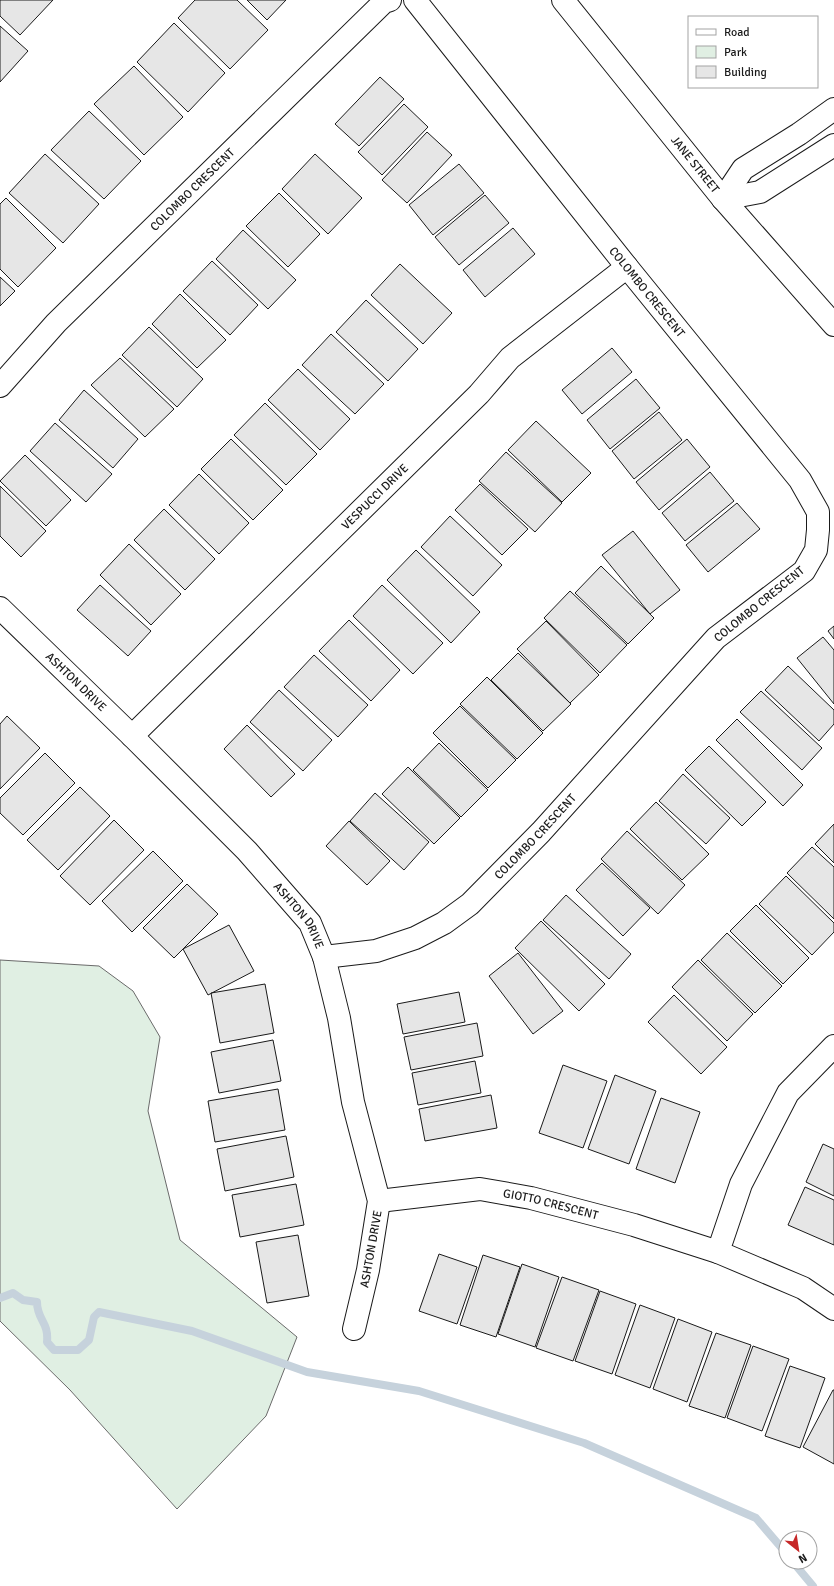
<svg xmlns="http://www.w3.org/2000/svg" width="834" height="1586" viewBox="0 0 834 1586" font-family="Signika,sans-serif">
<rect width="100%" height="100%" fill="#fff"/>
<path fill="#e0efe3" stroke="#6a6a6a" d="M0 960 99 966 133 991 160 1037 148 1111 180 1240 297 1337 266 1416 177 1509 70 1390 0 1321Z"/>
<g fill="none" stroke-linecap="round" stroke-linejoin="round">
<path stroke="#c6d2dc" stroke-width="8" d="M0 1298 13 1293 23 1300 37 1302C37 1320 49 1322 47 1342L54 1350H78L89 1340 94 1317 99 1312 192 1331 307 1372 419 1391 584 1443 756 1518 786 1553
M793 1562 813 1586"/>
</g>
<path fill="#e6e6e6" stroke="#1a1a1a" d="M0 0H53L20 35 0 16Z
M195 0H237L268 30 230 69 178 18Z
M247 0H286L267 20Z
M174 23 225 73 188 112 137 62Z
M0 26 28 51 0 82Z
M134 66 183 117 144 155 94 104Z
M380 77 404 99 359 146 335 124Z
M404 104 428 127 382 175 358 152Z
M89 111 141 161 104 199 51 150Z
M427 132 452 155 407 203 382 180Z
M45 154 99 204 63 243 9 193Z
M315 154 362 198 328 234 282 189Z
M459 164 484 193 433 235 409 205Z
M279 193 320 234 288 267 246 226Z
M485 195 509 223 459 265 435 237Z
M6 198 56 248 18 287 0 269V204Z
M513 228 535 254 485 297 463 270Z
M243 230 296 280 268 309 216 259Z
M212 261 258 305 230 335 183 291Z
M400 264 452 313 423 344 371 295Z
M0 277 15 291 0 306Z
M180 294 226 340 197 368 152 324Z
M366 300 418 349 388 381 336 332Z
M149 327 203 379 177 407 122 355Z
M331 334 384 384 355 414 302 365Z
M612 348 632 372 582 414 562 390Z
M120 358 174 409 145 437 91 385Z
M298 369 350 419 320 450 268 400Z
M636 379 660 408 610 449 587 420Z
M84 390 138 439 113 468 59 420Z
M265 403 317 454 286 485 234 435Z
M659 412 682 440 634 479 612 451Z
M536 421 591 473 562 502 508 450Z
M55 423 112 474 86 502 30 451Z
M231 439 283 490 253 520 201 469Z
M687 439 710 467 659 510 636 482Z
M506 452 562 503 535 532 479 481Z
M25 455 71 500 46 526 0 481Z
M710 472 734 501 685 541 662 513Z
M199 474 249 523 219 554 169 505Z
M480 484 528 529 502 555 455 510Z
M0 486 46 531 21 557 0 536Z
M737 503 760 529 708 572 686 545Z
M164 509 215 559 185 590 134 540Z
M450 516 502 565 473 596 421 547Z
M633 531 680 590 650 614 602 555Z
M129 544 181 594 151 625 100 575Z
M416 550 480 612 451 643 387 580Z
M601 566 654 618 628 644 575 593Z
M100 585 151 631 128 656 77 610Z
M382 585 443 643 413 674 353 616Z
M570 591 627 645 600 673 544 618Z
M349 620 400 670 371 701 319 651Z
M546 621 599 675 570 703 517 649Z
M834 626V639L828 631Z
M823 637 834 650V704L797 658Z
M518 653 571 704 543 731 491 680Z
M314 655 368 705 338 737 284 687Z
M788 666 834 710V724L819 741 765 690Z
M487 677 543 733 517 759 460 704Z
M279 690 332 740 303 771 250 722Z
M761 691 822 748 802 770 740 712Z
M460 706 516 760 488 788 433 733Z
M7 716 40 748 0 789V724Z
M737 719 803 785 783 806 716 740Z
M247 725 295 774 271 797 224 749Z
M439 743 488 790 461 817 413 770Z
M709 746 766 802 742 826 685 770Z
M45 753 75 783 23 835 0 813V798Z
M408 767 460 818 434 844 382 794Z
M683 774 730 818 706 844 659 801Z
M80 787 110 816 58 870 27 840Z
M375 793 429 842 404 870 350 821Z
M656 802 709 854 682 880 630 829Z
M114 820 144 850 90 905 60 876Z
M349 821 390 861 367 885 326 846Z
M834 824V863L815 844Z
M627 831 685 885 658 914 601 859Z
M812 847 834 867V919L787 873Z
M153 851 183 881 132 932 102 901Z
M602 863 650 908 623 936 576 890Z
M786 876 834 923V932L812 955 759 904Z
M187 884 218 914 174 958 143 928Z
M566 895 631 954 609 979 543 920Z
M756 905 809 958 783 984 730 931Z
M541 921 605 984 579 1011 515 948Z
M229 925 254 971 208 995 183 949Z
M727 933 782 986 755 1013 701 960Z
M518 953 563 1011 533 1034 489 976Z
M698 960 753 1014 727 1041 672 987Z
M265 984 274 1033 220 1043 211 993Z
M459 992 465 1022 403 1034 397 1004Z
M674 995 727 1047 701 1074 648 1022Z
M477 1023 483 1056 411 1070 404 1037Z
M273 1040 281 1081 219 1093 211 1052Z
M475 1061 481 1093 418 1105 412 1073Z
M563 1065 607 1081 583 1148 539 1133Z
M615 1075 656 1091 629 1164 588 1149Z
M278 1089 285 1130 215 1142 208 1101Z
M491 1095 497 1128 425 1141 419 1109Z
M661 1098 700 1112 675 1183 636 1169Z
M286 1136 294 1177 225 1191 217 1149Z
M823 1144 834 1149V1196L806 1182Z
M296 1184 304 1225 240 1237 232 1195Z
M805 1187 834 1200V1245L788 1225Z
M298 1235 309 1296 267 1303 256 1242Z
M439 1254 477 1267 457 1324 419 1311Z
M483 1255 520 1267 496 1337 460 1325Z
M522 1264 559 1277 535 1347 498 1334Z
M562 1277 599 1290 573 1361 536 1348Z
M600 1291 636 1304 612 1374 575 1361Z
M640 1305 675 1318 650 1388 615 1375Z
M678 1319 712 1332 687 1402 653 1389Z
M716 1333 751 1345 725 1418 689 1406Z
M753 1346 789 1359 762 1431 727 1418Z
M790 1366 825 1378 800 1448 765 1436Z
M833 1390H834V1464L803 1447Z"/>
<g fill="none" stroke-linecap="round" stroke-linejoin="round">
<g stroke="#1a1a1a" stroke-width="24">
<g id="minor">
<path d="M723 199 743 169 799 134 834 109"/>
<path d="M723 199 760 192 834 145"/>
<path id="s1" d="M0 386 56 323 384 2 390 0"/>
<path id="s2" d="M0 608 132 736 247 851 310 923 324 957 339 1018 353 1102 379 1201 368 1270 354 1329"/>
<path id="s3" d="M132 736 479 394 510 358 627 267"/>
<path id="s4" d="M324 957 376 951 415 938 444 923 470 904 541 832 716 638 804 571 816 550 818 530V512L800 480 627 267 415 0"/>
<path d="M834 1046 788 1093 741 1184 718 1252 803 1288 834 1309"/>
<path id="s5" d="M379 1201 480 1189 531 1198 634 1225 718 1252"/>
</g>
</g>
<g stroke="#1a1a1a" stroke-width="24">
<g id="secondary">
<path id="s6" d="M563 0 723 199 834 325"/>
</g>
</g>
<use href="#minor" stroke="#fff" stroke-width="22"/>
<use href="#secondary" stroke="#fff" stroke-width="22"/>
</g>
<g text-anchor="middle" stroke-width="3" stroke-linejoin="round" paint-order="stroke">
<g font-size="12" fill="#1a1a1a" stroke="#fff">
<text dy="4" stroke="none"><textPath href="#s6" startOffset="211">JANE STREET</textPath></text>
<text dy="4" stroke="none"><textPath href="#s1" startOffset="275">COLOMBO CRESCENT</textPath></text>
<text transform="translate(647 292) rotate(51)" y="4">COLOMBO CRESCENT</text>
<text dy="4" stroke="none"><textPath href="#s3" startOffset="341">VESPUCCI DRIVE</textPath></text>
<text transform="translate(759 604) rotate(-39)" y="4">COLOMBO CRESCENT</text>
<text dy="4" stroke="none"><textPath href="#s2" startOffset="106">ASHTON DRIVE</textPath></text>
<text dy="4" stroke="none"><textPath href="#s4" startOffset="252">COLOMBO CRESCENT</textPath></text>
<text dy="4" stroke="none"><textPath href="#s2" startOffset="430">ASHTON DRIVE</textPath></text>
<text dy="4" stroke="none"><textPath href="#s5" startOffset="174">GIOTTO CRESCENT</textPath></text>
<text transform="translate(371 1249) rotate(-80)" y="4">ASHTON DRIVE</text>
</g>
</g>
<rect x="688" y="16" width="130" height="72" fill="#ffffff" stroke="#a3a3a3"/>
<rect x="696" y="29" width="20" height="6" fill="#ffffff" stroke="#a3a3a3"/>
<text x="724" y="36" font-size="12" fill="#1a1a1a">Road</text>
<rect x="696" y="46" width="20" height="12" fill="#e0efe3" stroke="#a3a3a3"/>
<text x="724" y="56" font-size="12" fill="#1a1a1a">Park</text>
<rect x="696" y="66" width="20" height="12" fill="#e6e6e6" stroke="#a3a3a3"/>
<text x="724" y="76" font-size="12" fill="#1a1a1a">Building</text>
<g transform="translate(798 1550) rotate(150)"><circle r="19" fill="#ffffff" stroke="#a3a3a3"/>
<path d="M0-3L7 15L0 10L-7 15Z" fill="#c62828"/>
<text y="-6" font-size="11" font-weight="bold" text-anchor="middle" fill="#1a1a1a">N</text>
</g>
</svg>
